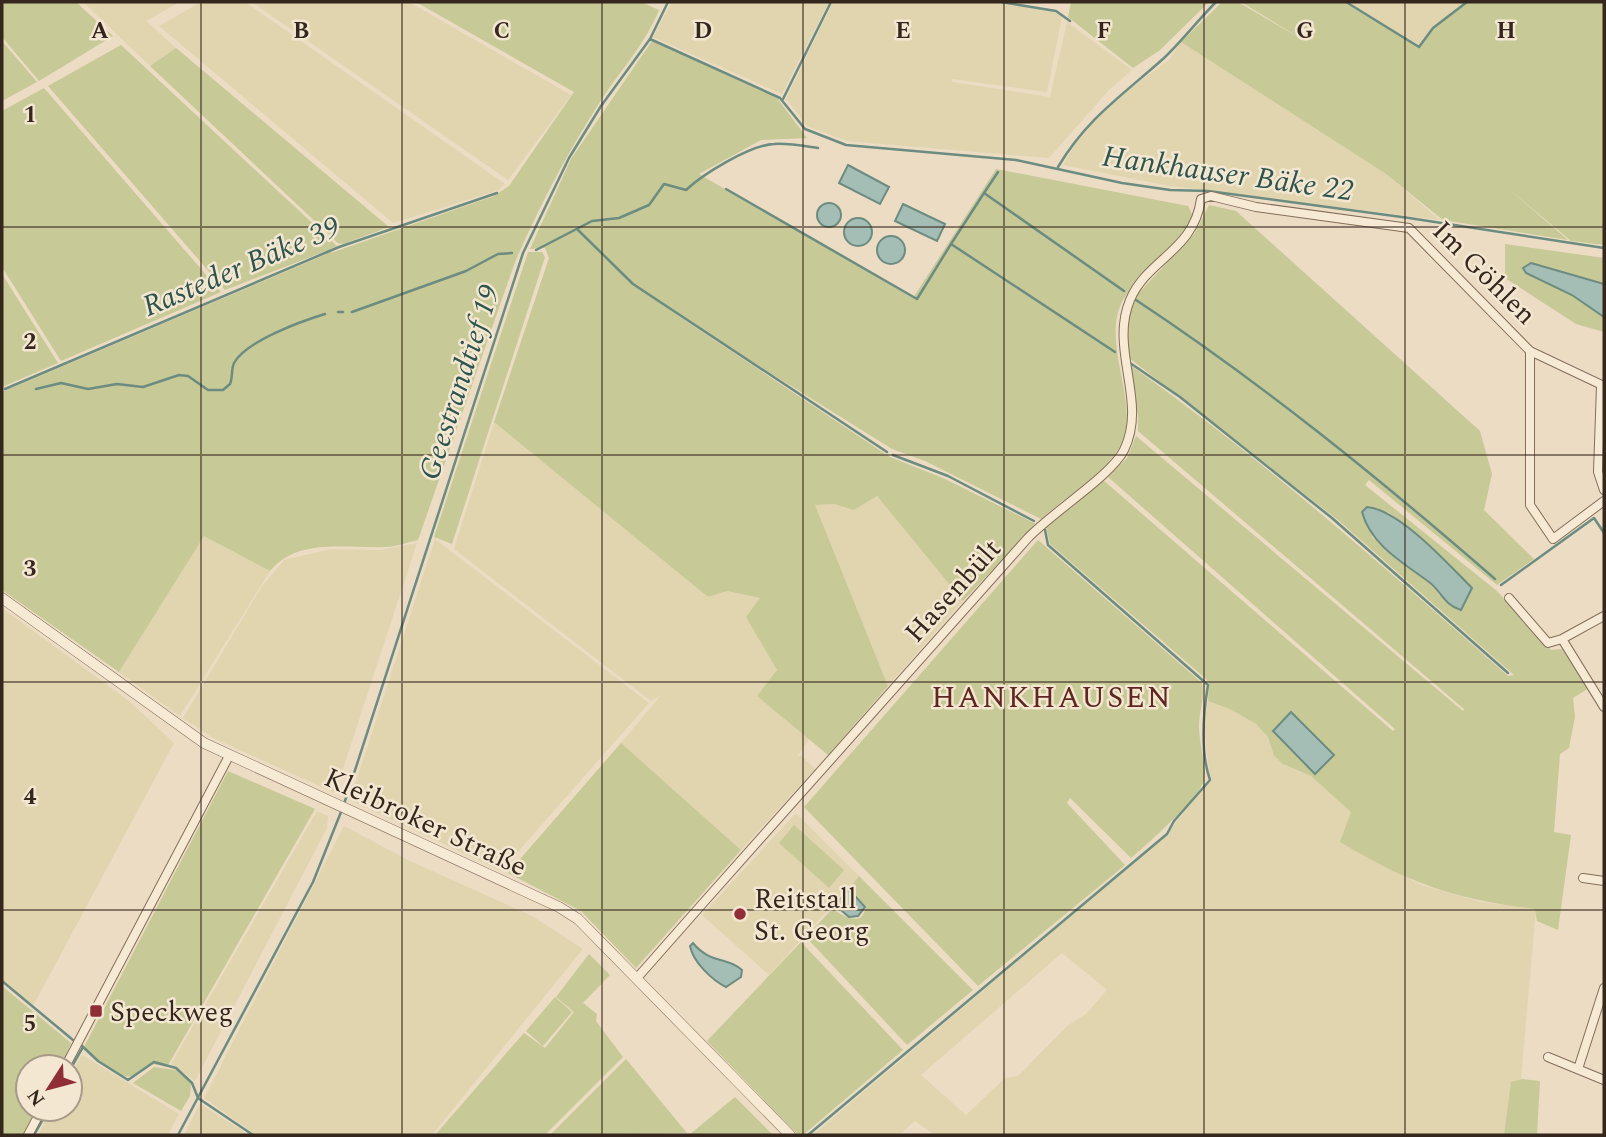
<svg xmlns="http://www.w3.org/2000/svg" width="1606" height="1137" viewBox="0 0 1606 1137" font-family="Spectral,serif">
<rect width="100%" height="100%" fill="#ebdcc3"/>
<path fill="#e1d5b0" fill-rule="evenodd" d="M83 2H180L146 21 176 48 150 66Z
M201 2H245L505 184 499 190 393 223 159 26Z
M252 2H409L571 95 508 180Z
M672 2H829L782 94 653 37Z
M833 2H998L1051 10 1062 17 1047 92 952 79V82L1050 97 1067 22 1132 70 1109 90 1049 158 847 141 807 126 786 99Z
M1348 2H1467L1433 28 1419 47Z
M1181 42 1386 174 1440 220 1170 186 1063 165 1075 144 1112 102 1169 60Z
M494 422 708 597 727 591 761 598 767 650 777 671 757 696 809 739 797 757 801 755 815 769 741 850 621 743 661 695 651 701 454 549Z
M877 496 963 601 888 686 814 505 834 504 854 510Z
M204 535 270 571 180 716 119 672Z
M435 539 649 703 501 871 350 800Z
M417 543 335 793 213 738 183 718 262 586 284 560 331 549 380 550Z
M2 608 129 701 174 743 33 1006 2 979Z
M1208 701 1230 709 1256 724 1268 737 1274 756 1283 764 1311 776 1352 812 1341 842 1421 885 1481 902 1536 909 1521 1079 1511 1082 1504 1135H935L915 1121 899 1135H813L1167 834 1210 780 1204 726ZM1062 953 1107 990 1086 1014 1067 1026 1018 1076 1005 1078 966 1115 921 1075Z
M317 811 328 816 327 828 195 1081 171 1064Z
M796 813 859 876 769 975 702 915Z
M344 826 410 861 532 916 583 949 432 1135H256L204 1098Z
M82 1055 179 1114 168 1135H38L52 1109H70V1077Z
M200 1104 240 1129 247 1135H184Z"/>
<path fill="#c7c997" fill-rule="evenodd" d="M2 2H76L113 36 39 81 2 37Z
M416 2H641L659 10C645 45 618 73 598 105 566 155 539 207 515 262L418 540C408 542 396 547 385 547 346 549 298 537 270 571L204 536 119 672 2 590V392L327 254 326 251 225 290 48 86 121 45 337 246 330 249 331 253 494 196 509 186 574 92Z
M1071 2H1209L1160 50 1133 68 1068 17Z
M1222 2H1238L1310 44 1241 2H1343L1419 47 1435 27 1467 2H1604V245L1571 241 1505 186 1568 240 1443 220 1386 174 1181 42Z
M2 41 37 82 2 101Z
M652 41 777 98 807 138 761 140 699 174 913 298 996 169 1188 206 1193 216C1180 238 1163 256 1146 275 1139 282 1129 290 1124 298 1098 342 1143 406 1120 446 1103 475 1066 497 1041 519L925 461 892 449 668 309 890 457 943 478 1036 524 963 601 877 496 854 510 834 504 815 505 888 686 828 755 757 696 777 670 746 617 760 598 727 591 708 597 494 422 549 258 545 248 530 249 571 159Z
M176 48 389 227 343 244 338 243 150 66Z
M44 88 221 292 61 361 2 267V111Z
M1209 205 1236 211 1480 431 1492 474 1484 510 1534 559 1497 585 1369 480 1365 485 1497 591 1551 650 1562 649 1589 688 1573 698 1575 717 1569 748 1560 754 1554 832 1571 835 1558 930 1537 921 1535 909C1453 899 1411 884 1340 842L1351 812 1311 776 1283 764 1274 756 1268 737 1256 724 1230 709 1208 701 1209 683 1205 678 1050 544 1046 527 1103 480 1393 731 1395 729 1108 477 1127 458 1136 436 1463 711 1464 709 1138 431V416L1130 365C1264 460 1385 568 1508 676L1514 675 1338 520 1129 358 1126 328 1136 296 1195 233ZM1388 512 1411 529 1472 588 1440 596C1428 577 1391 554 1372 537Z
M1505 244 1604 258V284L1531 263 1526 273 1572 295 1604 317V332L1576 324 1505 278Z
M528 252H542L545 257 452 544 434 537Z
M2 274 58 363 2 387Z
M1038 540 1202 683C1205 698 1199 712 1199 726 1199 743 1206 764 1204 780 1202 795 1145 847 1131 858L1070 798 1067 803 1125 865 978 986 804 807Z
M621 743 741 850 636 968 581 911 508 873Z
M228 771 315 809 167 1067 152 1064C146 1067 139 1074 132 1076 117 1080 94 1056 84 1047Z
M794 825 844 870 829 888 779 843Z
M859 876 973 990 907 1045 806 937 832 909C844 916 862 928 866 907L850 887Z
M801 942 903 1050 803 1135H798L707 1041Z
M589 954 610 975 583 1003 597 1014 596 1021 623 1057 545 1135H435L524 1033 545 1048 574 1012 556 997Z
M2 986 71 1043 61 1067H28V1109H38L24 1135H2Z
M555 997 572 1012 543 1046 526 1031Z
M626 1059 687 1133 550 1135Z
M154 1067 176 1070 191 1083 190 1096 181 1111 133 1083Z
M1522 1079 1540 1081 1537 1135H1504L1511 1082Z
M735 1097 773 1135H689Z"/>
<path fill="#a5beb5" stroke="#6c8c81" stroke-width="2" d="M848 165 889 187 880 204 839 183Z
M817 215a12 12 0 1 1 24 0a12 12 0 1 1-24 0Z
M903 204 945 224 937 241 895 221Z
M844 232a14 14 0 1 1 28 0a14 14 0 1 1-28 0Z
M877 250a14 14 0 1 1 28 0a14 14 0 1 1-28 0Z
M1531 263 1604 284V317L1572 295 1526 273 1523 268Z
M1367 507C1400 510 1448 564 1472 588L1461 610C1444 605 1441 591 1429 582 1402 562 1371 545 1362 512Z
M1291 712 1334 755 1315 774 1273 731Z
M849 889 865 907 858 916 849 917 835 905Z
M693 943C710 964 728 957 742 970L741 977 726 987C712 980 693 962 690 946Z"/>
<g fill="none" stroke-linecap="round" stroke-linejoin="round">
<path stroke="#6c8c81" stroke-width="2.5" d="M1001 2 1056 11 1070 21
M1346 2 1419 47 1433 28 1467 2
M650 39 780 98 805 129 846 145 1016 160 1122 183 1170 190 1208 191 1409 218 1604 248
M783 99 831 2
M1058 167C1087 118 1124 94 1164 58 1182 41 1198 20 1216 2
M998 172 984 193 1124 291
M726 189 917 299 951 244
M984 193 951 244 1115 352
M578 230 633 284 887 452
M536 250 592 221 619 218 649 205 664 184 686 190C703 174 750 145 774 144 788 143 804 146 818 148
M1136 300C1263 384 1380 479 1495 579
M338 312H343
M352 312 466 271 498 254 512 253
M1130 363 1180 397 1332 518 1508 673
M5 389 339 247 497 193
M36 389 61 383 88 389 117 384 143 387 179 375 188 376 208 390H223L230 384C233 377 231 369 234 363 246 341 302 321 325 314
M893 455 948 476 1034 521
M1501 585 1594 518 1604 533
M345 801 523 253 569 158 601 106 650 39 668 2
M2 981 73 1040
M81 1045 98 1061 128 1080 154 1062 176 1068 192 1083 198 1098 253 1135
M70 1070 83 1047
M34 1135 49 1109
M178 1135 313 882 341 812
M808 1135 1167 834 1174 821 1210 780C1200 751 1203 715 1208 685L1048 545 1045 530"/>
<g stroke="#846d5b" stroke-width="10">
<path id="minor" d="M1530 351V505L1553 539 1604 501
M1601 386 1598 472 1604 490
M1509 598 1548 643 1562 639
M1604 616 1562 639 1604 707
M1583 878 1604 881
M637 978C766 831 897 686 1027 539 1051 513 1111 476 1124 450 1148 401 1109 350 1130 300 1147 259 1194 251 1201 199L1211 196 1256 207 1409 228 1530 351 1604 386
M1548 1057 1604 1080
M65 1067 229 756
M1578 1069 1604 988
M28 1135 42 1109"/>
</g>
<g stroke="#846d5b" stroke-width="11">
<path id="tertiary" d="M2 598 204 743 559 907 578 919 790 1135"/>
</g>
<use href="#minor" stroke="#f7ead5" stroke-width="8"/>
<use href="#tertiary" stroke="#f7ead5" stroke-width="10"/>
</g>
<path fill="none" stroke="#35271e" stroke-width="2" stroke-opacity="0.55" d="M201 2V1135M402 2V1135M602 2V1135M803 2V1135M1004 2V1135M1204 2V1135M1405 2V1135M2 227H1604M2 455H1604M2 682H1604M2 910H1604"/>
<g fill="#902e37" stroke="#f3e7d2" stroke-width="2.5">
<circle cx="740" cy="914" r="7"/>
<rect x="89" y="1004" width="14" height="14" rx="3.5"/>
</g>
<g text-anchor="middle" stroke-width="5" stroke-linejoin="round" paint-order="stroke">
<g font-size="28" fill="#35271e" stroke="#f3e7d2">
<text transform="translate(1485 272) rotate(45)" y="10">Im Göhlen</text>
<text transform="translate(952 590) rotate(-48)" y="10">Hasenbült</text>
<text transform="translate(426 821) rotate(25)" y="10">Kleibroker Straße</text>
</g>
<g font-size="28" fill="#35271e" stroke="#f3e7d2" text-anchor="start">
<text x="754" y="908">Reitstall<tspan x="754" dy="32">St. Georg</tspan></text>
<text x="110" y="1021">Speckweg</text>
</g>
<g font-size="30" font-style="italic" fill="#2e544e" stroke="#f3e7d2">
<text transform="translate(1228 173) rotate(8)" y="10">Hankhauser Bäke 22</text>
<text transform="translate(241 266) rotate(-23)" y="10">Rasteder Bäke 39</text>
<text transform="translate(459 382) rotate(-72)" y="10">Geestrandtief 19</text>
</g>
<g font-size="30" letter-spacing="2" fill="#5f2720" stroke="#f3e7d2">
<text x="1052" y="707">HANKHAUSEN</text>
</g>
</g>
<g font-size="23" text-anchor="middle" font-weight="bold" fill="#35271e" stroke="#f3e7d2" stroke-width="5" stroke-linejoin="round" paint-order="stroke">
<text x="100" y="38">A</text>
<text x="301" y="38">B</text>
<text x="502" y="38">C</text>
<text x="703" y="38">D</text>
<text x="903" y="38">E</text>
<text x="1104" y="38">F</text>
<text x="1305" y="38">G</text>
<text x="1506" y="38">H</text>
<text x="30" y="122">1</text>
<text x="30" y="349">2</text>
<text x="30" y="576">3</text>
<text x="30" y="804">4</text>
<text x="30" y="1031">5</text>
</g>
<rect width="1606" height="1137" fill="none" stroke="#35271e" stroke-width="7"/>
<g transform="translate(49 1088) rotate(234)"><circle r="33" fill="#f3e7d2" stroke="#a79a8a" stroke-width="2"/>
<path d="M0-5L12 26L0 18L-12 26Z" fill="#902e37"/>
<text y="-10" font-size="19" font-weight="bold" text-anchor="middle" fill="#35271e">N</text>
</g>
</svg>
